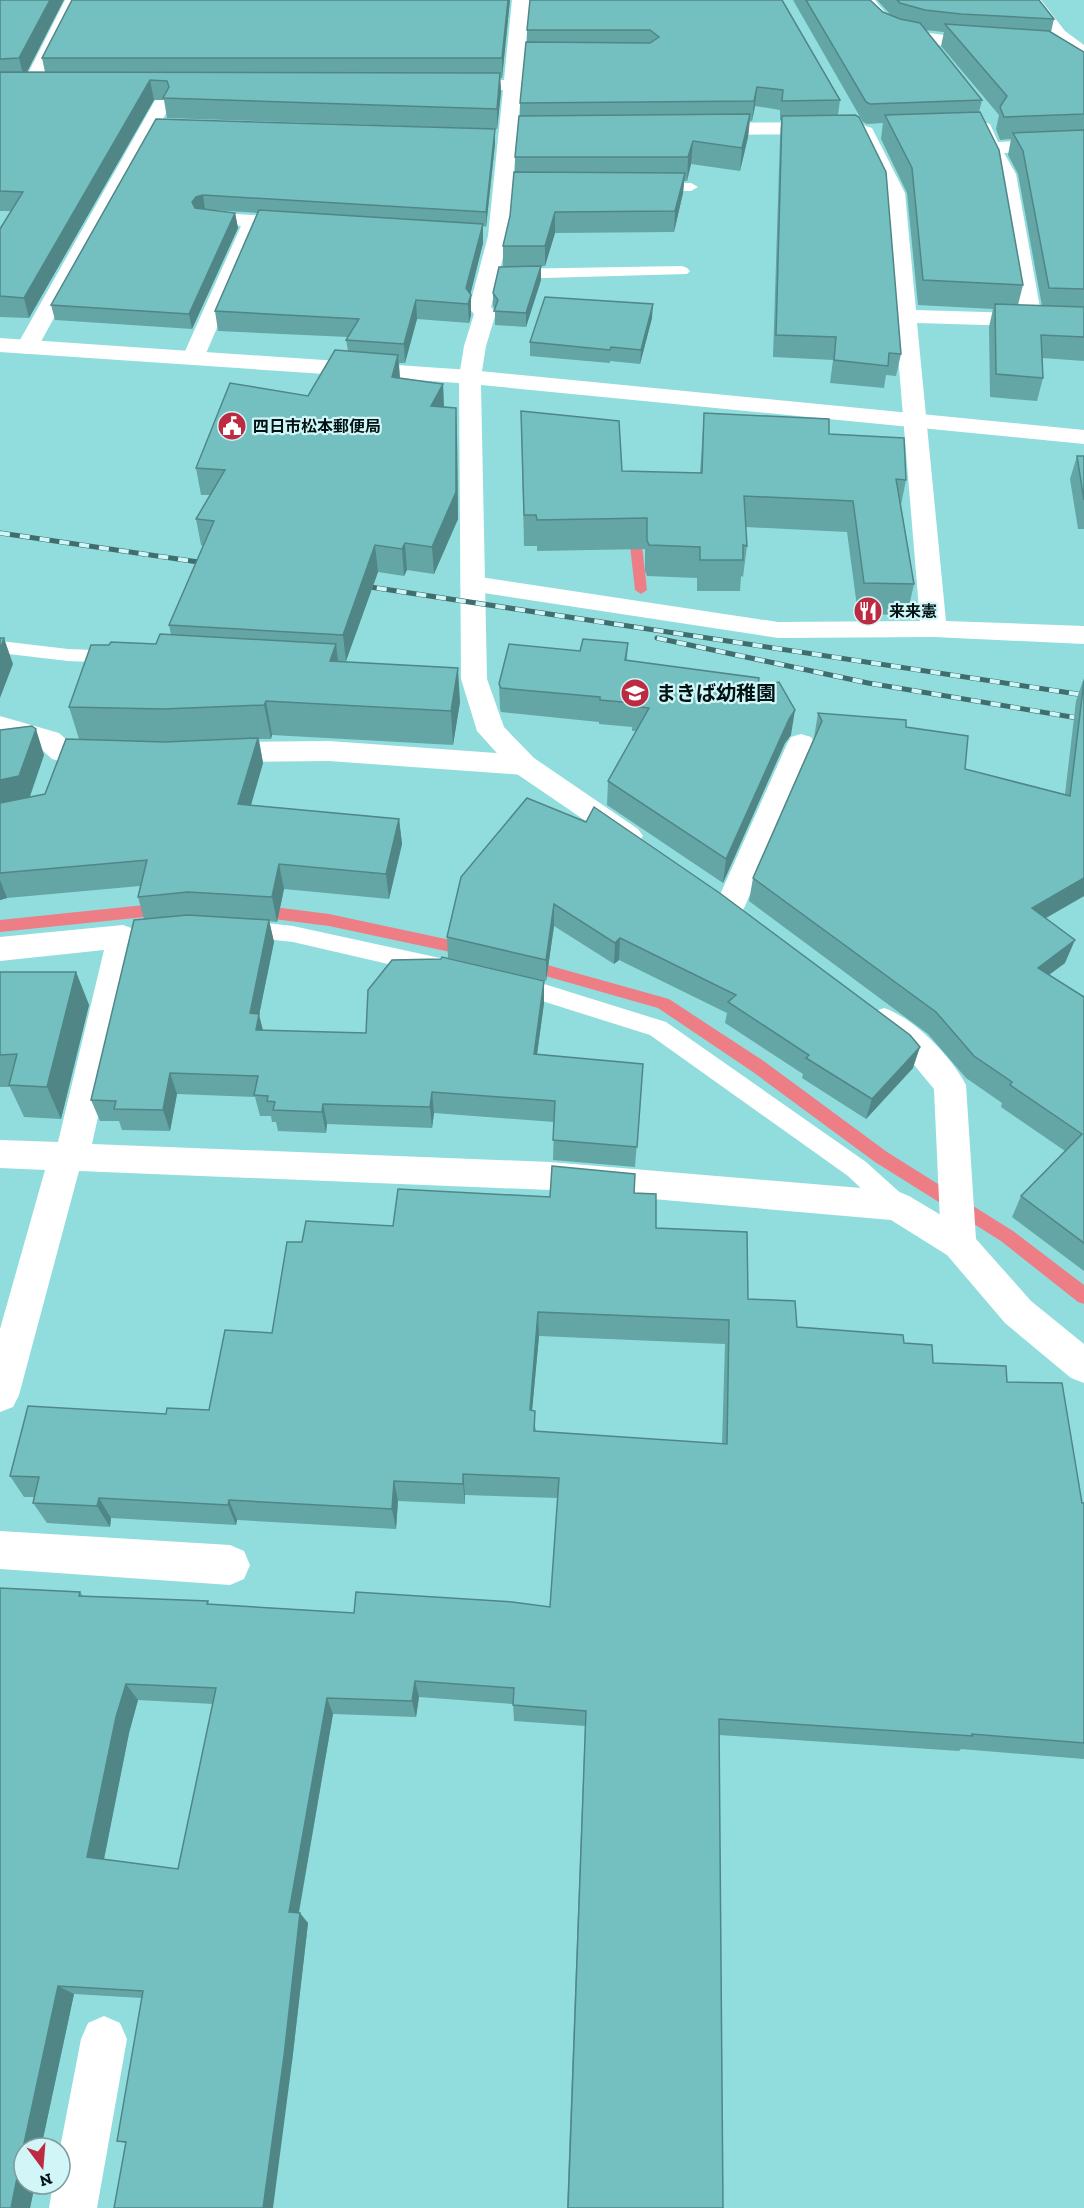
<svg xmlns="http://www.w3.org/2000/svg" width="1084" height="2208" viewBox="0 0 1084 2208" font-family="'Zilla Slab','Noto Sans JP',serif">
<rect width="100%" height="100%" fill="#91ddde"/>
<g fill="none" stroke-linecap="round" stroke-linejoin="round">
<path fill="#ed7e85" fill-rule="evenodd" d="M634 524 640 528 647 590 641 594 635 590 628 528Z
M164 903 169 905 172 909 169 913 164 915 0 932V920Z
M258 905 329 914 469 944 474 946 477 950 474 954 469 956 329 926 258 917 253 915 250 911 253 907Z
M526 959 669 999 765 1062 887 1152 1013 1231 1084 1285V1304L1078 1302 1001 1241 875 1162 753 1072 658 1008 521 969 518 965 521 961Z"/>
<path fill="#fff" fill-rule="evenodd" d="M652 183H691L698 187 691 191 647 190 645 187 647 184Z
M682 266 687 268 690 271 687 274 507 279 499 274 507 269Z
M0 641 68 649 118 651 125 652 128 657 125 662 118 663 68 661 0 653Z
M239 920 293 926 440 958 448 961 451 967 448 973 440 976 293 942 239 936 231 934 228 928 231 922Z
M512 974 666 1022 866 1162 906 1198 910 1206 906 1214 897 1217 888 1214 848 1176 650 1035 504 989 501 983 504 977Z"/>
<path fill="#fff" fill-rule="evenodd" d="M65 0H83L40 85 37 89H25L22 85Z
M512 0H530L518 125H563L570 127 572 131 570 135 563 137H517L508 236 491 307 496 313 486 346 481 377 478 382 470 384 462 382 459 377 464 346 474 314 469 308 488 236 503 90H455L449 89 446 85 449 81 455 80H504Z
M857 0H875C902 38 945 35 987 37L993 38 996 42 993 46C968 52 904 43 882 28 872 21 865 11 857 0Z
M1023 0H1041L1065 31 1084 45V59C1058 53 1038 21 1023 0Z
M172 81 178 82 181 86 38 347 35 352 27 354 19 352 16 347 163 86 166 82Z
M854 122 872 128 905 193 916 310 1019 313 996 174 976 134 959 133 957 129 959 125 983 122 990 124 998 142 1084 138V150L1004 153 1016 174 1041 313 1084 314V328L917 323 946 621 1084 626V644L934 637 778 638 464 590 460 584 464 578 473 576 778 622 920 621 895 319 893 316 895 313 885 193 857 136 852 134 705 135 698 133 696 129 698 125 705 123Z
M206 212 299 218 306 220 309 224 306 228 299 230 260 228 204 358 201 363 193 365 185 363 182 358 241 226 199 222 196 218 199 214Z
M0 716 59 733 69 742 106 743 116 746 120 753 116 760 106 763 62 762 52 759 39 747 0 735Z
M801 734 811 737 815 744 745 906 741 914 730 917 719 914 715 906 787 744 791 737Z
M329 741 524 755 534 758 538 765 534 772 524 775 329 761 217 762 207 759 203 752 207 745 217 742Z
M123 925 134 929 138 937 92 1144 550 1162 897 1191 909 1196 971 1233 977 1244 971 1255 959 1259 947 1255 891 1220 550 1190 79 1171 19 1395 13 1407 0 1412V1329L45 1170 0 1168V1140L58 1142 104 950 0 961V937Z
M0 1531 230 1545 244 1551 250 1565 244 1579 230 1585 0 1569Z
M104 2016 120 2023 127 2039 97 2208H49L53 2184H60V2148L81 2039 88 2023Z"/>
<path fill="#fff" fill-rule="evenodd" d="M0 338 470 370 1084 430V444L481 385 487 679 504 727 534 758 638 829 643 836 638 843 628 847 618 843 514 772 477 731 461 679 459 383 0 352Z
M884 1008C914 1018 952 1057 966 1085L976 1239 1031 1301 1084 1344V1383L1071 1378 1005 1323 947 1255 941 1244 934 1089 905 1054 873 1030 868 1021 873 1012Z"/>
<g stroke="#406d6e" stroke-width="5">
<path id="rail" d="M0 533 212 564
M357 585 1084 695
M657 638 868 683 1084 719"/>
</g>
<use href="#rail" stroke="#d2f6f7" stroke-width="4" stroke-dasharray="10" stroke-linecap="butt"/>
</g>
<path fill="#64a5a6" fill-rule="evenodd" d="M0 0 27 72H45L42 58 510 0 502 78H500L501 92 497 129 167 118 164 100H154L29 318 0 317V229L11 211H0Z
M782 0 840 100 838 115 901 354 896 376 886 375 884 388 830 383 833 360 773 357 780 137 781 120H780V110L755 106 752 121H750L748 137 740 171 691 164 687 181H684L683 193 674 232 555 233 545 266 503 267V246L510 216 515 172V157L520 116V103L527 42V30Z
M793 0H870L883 12 890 14 877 0H1039L1054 19 1051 32 1084 52V361L1042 358 1043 378 1037 401 990 397 989 327 993 309 918 305 907 193 881 139 883 123 867 124 863 122ZM925 30 944 32 941 46 999 115 996 129 1000 140 1011 139 1008 155 1018 174 1042 306 1018 305 1023 285 979 112 982 100Z
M156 119 495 144 486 227 483 226V243L470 294 471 315 469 323 417 319 405 363H399L400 378 443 384 444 407 457 435 458 519 434 574 407 570 404 576 378 572 346 661H338L460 702 453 745 272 735 271 739H259L263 763 251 805 399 819 402 844 389 899 284 889 277 922 269 921 274 942 259 1015 263 1030 366 1033 544 981V1003L537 1055 643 1064 635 1167 553 1160 554 1122 434 1113 432 1128 327 1124 326 1133 278 1131 276 1122H272L271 1116H260L255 1097 177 1094 170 1131 122 1130 119 1121H100L91 1100 144 919 138 897 140 886 7 898 0 900V730L44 755 30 797 45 794 79 739 69 707 109 645 156 644 171 635 169 625 203 546 201 545 196 519 210 495H201L196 468 308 396 348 351 346 340 348 337 218 331 215 311 258 213 212 210 235 213 238 228 192 329 55 320 51 305Z
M541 266V280L526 327 495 325V309L493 306V293Z
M652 318 640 364 610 361V363L530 356V342Z
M521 411 622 471 700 473 704 413 829 434 906 480 901 505 914 584 907 615 858 614 847 532 746 527 747 546 743 577 741 576 740 591H697V578L647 576 645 571V549L537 551V546H524Z
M1077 456H1084V529H1078L1070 479Z
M628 643 627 660 758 686 791 735 785 743 723 883 607 805 608 781 636 731H632V727L599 724V722L501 712 500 708 499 684 580 651Z
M1084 678V896L1046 918 1065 963 1049 975 1084 997V1271L1012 1217 1021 1196 1065 1151 1001 1107 1002 1103 966 1078 928 1034 749 901 753 878 814 738 818 713 906 727 965 769 1065 794 1076 701Z
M527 798 913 1068 866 1119 802 1078 803 1074 725 1023 727 1013 619 960 614 964 554 926 546 981 448 958 447 937Z
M0 972H76L89 1005 61 1119 24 1117 10 1087H0Z
M634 1193 656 1228 748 1299 797 1327 904 1343 933 1363 1007 1382 1082 1503H1084V1759L961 1749 959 1751 719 1735 723 2208H567L585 1726 514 1721 513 1704 419 1697 416 1717 333 1714 299 1913 308 1923 292 2062 126 2143 117 2141 142 1998 74 1994 41 2148H24V2184H35L30 2208H0L80 1592 83 1596 208 1601 209 1604 354 1613 550 1607 558 1498 465 1495V1504L398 1501 396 1529 237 1520 236 1525 111 1518 110 1527 47 1523 33 1503 34 1497H24L10 1476 166 1414 209 1410 272 1333 302 1242 550 1197ZM539 1336 725 1344 722 1444 536 1431 532 1410ZM138 1700 213 1704 178 1869 104 1859 129 1733Z"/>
<path fill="#518687" d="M50 0H64L24 78 19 58Z
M508 0H510L502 78V58Z
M500 73 501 92 497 129V109Z
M150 80 154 100 29 318 24 298Z
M757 87 755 106 752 121 754 101Z
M750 114 748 137 740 171 742 148Z
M495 129V144L486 227V212Z
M693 141 691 164 687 181 688 157Z
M685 173 683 193 674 232 675 211Z
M203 195 205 210 194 217 192 202 196 197Z
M555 212V233L545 266V246Z
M235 213 238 228 192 329 189 314Z
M483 224V243L468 304 466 288Z
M541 266V280L526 327V313Z
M471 295V315L469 323 468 304Z
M416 300 417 319 405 363 404 344Z
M653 304 652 318 640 364 641 350Z
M398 355 400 381 392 377Z
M443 384 444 411 431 406Z
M456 408 457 435 458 519 434 574 432 547Z
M405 543 407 570 404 576 402 549Z
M375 545 378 572 346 661 343 635Z
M4 638 13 664 0 698V650Z
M336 644 340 678 330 661Z
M458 668 460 702 453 745 451 711Z
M266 701 272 735 271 739 264 705Z
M795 710 791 735 785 743 723 883 726 859 789 719Z
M36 729 44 755 28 801 0 807V780Z
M258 738 263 763 244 829 238 804Z
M399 819 402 844 389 899 386 874Z
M279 864 284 889 277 922 272 897Z
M1084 878V896L1023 931 1032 908Z
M0 880 7 898 0 900Z
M554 904V926L546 981V960Z
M269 920 274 942 259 1015 264 1035 261 1051 250 1013Z
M620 938 619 960 614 964 615 943Z
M1075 940 1065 963 1028 990 1038 968Z
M76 972 89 1005 61 1119 47 1087Z
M544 981V1003L534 1076V1054Z
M920 1047 913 1068 866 1119 872 1099Z
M170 1073 177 1094 170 1131 163 1110Z
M432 1092 434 1113 432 1128 430 1107Z
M323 1104 327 1124 326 1133 322 1112Z
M538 1312 539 1336 530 1432V1410Z
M463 1474 465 1495V1504L463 1484Z
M394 1481 398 1501 396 1529 392 1509Z
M99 1498 111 1518 110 1527 97 1506Z
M229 1500 237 1520 236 1525 228 1505Z
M415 1681 419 1697 416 1717 412 1701Z
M126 1684 138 1700 129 1733 102 1869 87 1857 116 1717Z
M327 1698 333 1714 297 1922 289 1912Z
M300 1913 308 1923 292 2062 273 2208H263Z
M58 1986 74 1994 41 2148H24V2184H35L30 2208H11L22 2153Z"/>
<path fill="#74c0c1" stroke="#518687" stroke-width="1.5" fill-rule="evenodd" d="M0 0H50L19 58 0 59Z
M72 0H508L502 58H42Z
M530 0H782L840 100 782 101 783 90 757 87 754 101 520 103 526 42 650 43 659 37 650 30H527Z
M806 0H870L883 12 900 19 920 23 982 100 870 104 866 102Z
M897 0H1039L1054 19 961 14 925 10 900 3Z
M945 24 1049 31 1084 52V114L1004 117 1000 107 1007 96Z
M0 72 500 73 497 109 163 98 169 87 167 81 150 80 24 298 0 296V229L23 192 0 191Z
M980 112 999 150 1023 285 923 280 912 168 885 115Z
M750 114 742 148 693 141 688 157H515L519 116Z
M855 115 859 117 886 172 901 354 889 353 888 366 834 360 836 337 776 335 782 116Z
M156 119 495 129 486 212 203 195 196 197 192 202 195 208 235 213 189 314 51 305Z
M1084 130V289L1049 288 1023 151 1013 133Z
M514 172 685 173 675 211 555 212 545 246H503L510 216Z
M259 210 483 224 466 288 471 295 468 304 416 300 404 344 346 340 359 319 215 311Z
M541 266 526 313 494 311 498 300 493 293 499 267Z
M545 297 653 304 641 350 611 347 610 350 530 342Z
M995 304 1084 307V337L1041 335 1043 378 996 374Z
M335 350 398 355 392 377 443 384 431 406 456 408V492L432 547 405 543 402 549 375 545 343 635 169 625 214 521 196 519 225 470 196 468 230 383 308 396Z
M521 411 619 421 622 471 702 473 704 413 829 419V434L904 438 906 480 896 479 914 584 864 583 853 501 744 496 747 546 743 545V560H700V547L649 545 647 540V518L537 520 536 515H524Z
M1077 456H1084V500Z
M160 634 336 644 330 661 458 668 451 711 266 701 264 705 163 709 69 707 91 645H109L111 642 156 644Z
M0 638H4L0 650Z
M583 639 628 643 625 660 759 678 758 686 779 682 795 710 789 719 726 859 608 781 649 708 634 706V703L600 700V697L501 688 499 684 509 644 580 651Z
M1084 681V878L1032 908 1075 940 1038 968 1084 997V1243L1021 1196 1082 1134 1010 1085 1012 1082 974 1056 936 1012 753 878 822 721 818 713 906 720V727L968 736 965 769 1070 796Z
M32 726 36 729 19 776 0 780V730Z
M258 738 238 804 399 819 386 874 279 864 272 897 188 892 138 897 147 860 0 873V803L45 794 66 739 165 742Z
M527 798 586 822 594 807 721 894 910 1035 920 1047 872 1099 806 1058 809 1055 728 1002 736 995 620 938 615 943 554 904 546 960 447 937 461 877Z
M188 915 269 920 250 1013 259 1014 256 1030 366 1033 368 990 392 960 441 959 442 957 544 981 534 1054 643 1064 637 1147 553 1140 555 1101 432 1092 430 1107 323 1104 322 1112 273 1110 275 1102 267 1101 268 1096 254 1095 258 1076 170 1073 163 1110 114 1109 116 1101 91 1100 134 920Z
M0 972H76L47 1087 9 1085 17 1054 0 1055Z
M552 1166 635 1174 634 1193 656 1194V1228L747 1232 748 1299 795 1301 797 1327 903 1335 904 1343 932 1345 933 1363 1006 1366 1007 1382 1062 1383 1082 1503H1084V1743L972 1734 973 1736 719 1719 723 2208H568L586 1711 513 1705 514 1688 415 1681 412 1701 327 1698 289 1912 300 1913 284 2056 263 2208H114L126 2142 117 2141 143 1991 58 1986 22 2153 11 2208H0V1588L80 1592 79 1596 208 1601 207 1604 354 1613 356 1592 512 1602 550 1607 559 1478 463 1474V1484L394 1481 392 1509 229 1500 228 1505 99 1498 97 1506 33 1503 39 1477 10 1476 28 1406 166 1414 167 1408 209 1410 225 1330 272 1333 287 1242H302L306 1221 393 1226 398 1189 550 1197ZM538 1312 729 1320 727 1444 534 1431 535 1411 530 1410ZM126 1684 216 1688 178 1869 87 1857 116 1717Z"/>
<defs>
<g id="civic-disc" transform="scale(1.5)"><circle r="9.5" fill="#bc2b42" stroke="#d2f6f7"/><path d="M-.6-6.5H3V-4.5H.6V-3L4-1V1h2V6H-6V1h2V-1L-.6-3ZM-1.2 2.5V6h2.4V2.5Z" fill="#fff"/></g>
<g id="restaurant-disc" transform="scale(1.5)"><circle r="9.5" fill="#bc2b42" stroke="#d2f6f7"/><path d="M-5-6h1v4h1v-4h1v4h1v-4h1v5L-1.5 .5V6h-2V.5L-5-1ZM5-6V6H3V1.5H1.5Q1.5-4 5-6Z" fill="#fff"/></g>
<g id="school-disc" transform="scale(1.5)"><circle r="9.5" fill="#bc2b42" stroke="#d2f6f7"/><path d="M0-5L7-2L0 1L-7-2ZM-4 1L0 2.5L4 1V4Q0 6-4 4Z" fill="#fff"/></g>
</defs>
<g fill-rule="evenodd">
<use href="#civic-disc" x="232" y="426"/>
<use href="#restaurant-disc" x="868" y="611"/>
<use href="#school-disc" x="635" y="693"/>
</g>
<g text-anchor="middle" stroke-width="4.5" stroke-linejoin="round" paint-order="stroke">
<g font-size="16" font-weight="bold" fill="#001415" stroke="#d2f6f7" text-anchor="start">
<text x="253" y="432">四日市松本郵便局</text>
<text x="889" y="617">来来憲</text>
</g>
<g font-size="20" font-weight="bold" fill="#001415" stroke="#d2f6f7" text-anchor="start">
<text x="656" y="700">まきば幼稚園</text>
</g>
</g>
<g transform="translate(42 2166) rotate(164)"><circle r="28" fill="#d2f6f7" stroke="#7e9c9d" stroke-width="1.5"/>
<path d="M0-4.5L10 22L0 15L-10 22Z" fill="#bc2b42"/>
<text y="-9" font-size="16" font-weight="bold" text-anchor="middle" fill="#001415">N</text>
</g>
</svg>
